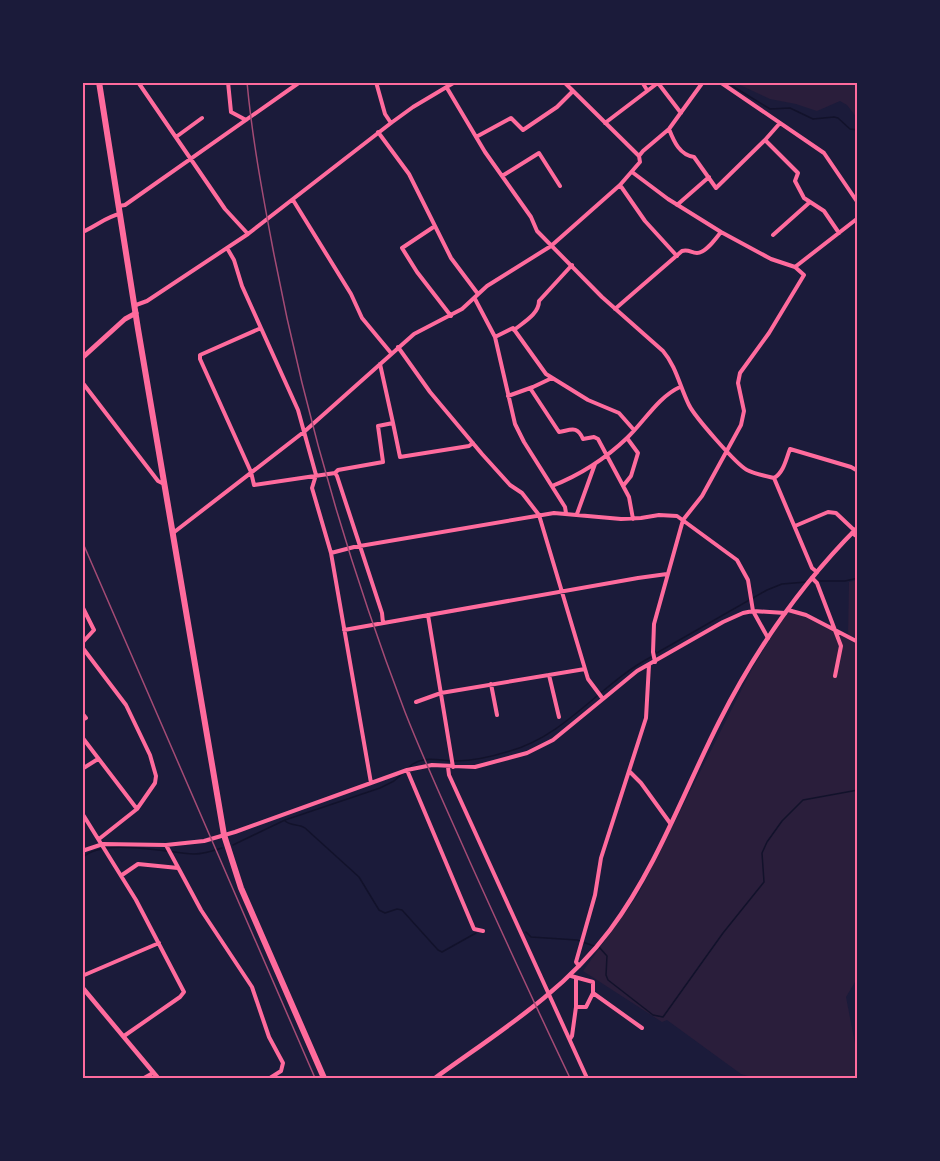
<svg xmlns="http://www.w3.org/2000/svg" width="940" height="1161" viewBox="0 0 940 1161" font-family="'DM Sans',sans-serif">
<rect width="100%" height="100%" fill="#1b1b3a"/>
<path fill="#2a1e3b" d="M736 83H857V118L847 105 840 101 817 111 796 104 770 99Z
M857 580 858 977 846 997 857 1054V1078H756L741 1074 667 1020 662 1022 583 971 638 895 752 669 786 613H798L848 639 849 582Z"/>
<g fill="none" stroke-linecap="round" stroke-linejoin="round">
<path stroke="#12122b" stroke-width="1.5" d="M726 82 770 109 790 108 813 119 834 117 838 118 850 129 858 130
M817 581H845L858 578
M655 654 767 590 782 584 806 582
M408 768C422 754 438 761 456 761 473 761 494 756 510 751 568 734 600 684 651 657
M285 821C291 826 299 824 305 828L359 877 379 910 385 913 397 909 402 910 438 950 442 952 476 933
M233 845 285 820 380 788 394 781 403 773
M82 858C104 837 166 853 194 854 204 854 213 851 222 848
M526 932 531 937 577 940 594 946
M599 947 607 956 606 975 608 980 653 1015 663 1017 723 933 764 882 762 853 767 842 782 821 803 800 858 790"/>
<path stroke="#ff6b9d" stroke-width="4" d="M138 82 225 209 248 234
M228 82 231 112 246 120
M376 82 385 114 391 123
M564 82 639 156
M642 82 647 90
M720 82 824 153 858 203
M658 83 681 113
M447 88 485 152 531 217 537 231 602 297 663 351C676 366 680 387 689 405 695 417 736 464 747 470 755 474 765 476 774 478L812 568 817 572
M605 123 659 82
M780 123 765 140 798 173 795 181 804 198 824 211 839 233
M669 129C674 142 680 155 694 157L716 188 765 140
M378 132 409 174 451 258 478 294
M176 137 202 118
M476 137 511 118 523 130 557 107 573 91
M632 172 668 199 721 232 771 259 795 267 804 275 769 333 740 373 738 383 744 411 741 425 702 496 683 520 654 624 653 652 655 662
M502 176 539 153 560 186
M620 185 645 221 677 256
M293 200 351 294 362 318 391 353
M677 205 709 177
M119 206 125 205 300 82
M435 226 402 248 417 272 451 316
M82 232C95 227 107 216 120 214
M773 235 810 202
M227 248 234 260 242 286 298 410 316 475 312 488 331 553 371 783
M795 267 858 218
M475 299 495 337 515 424 524 442 565 507 566 513
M136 305 147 301 248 234 391 123 413 107 455 82
M615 309 682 251C689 249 691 253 697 253 706 253 716 238 721 232
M261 328 200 355V359L251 472 254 485 335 473 337 476 382 613 383 623
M514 330C524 322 539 314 539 301L572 265
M495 337 513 328 546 374 588 400 619 413 634 430
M380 364 393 423
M82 382 158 481 164 484
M530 388 559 432C571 430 577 425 583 439L594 437 598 439 629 497 633 519
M508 396 533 387 552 378
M335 473 338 470 383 462 378 426 393 423 400 457 469 446 473 443
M774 478C784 472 786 459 790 449L851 467 858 471
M552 486C580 475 605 459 627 438 644 422 658 397 680 387
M623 486 631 476 638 453 627 438
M577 514 595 464
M795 526 828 512 836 513 854 530
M173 533 305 431 414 334 462 309 487 286 551 246 620 185 640 162 639 156 643 151 669 129 703 82
M852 533 858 537
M331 553 354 547 554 513 621 519 641 518 659 515 677 516 737 560 748 580 753 611 768 638
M812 578 817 583 841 646 835 676
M82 606 94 630 82 643
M788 610 806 615 858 642
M428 615 453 767
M344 630 638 578 667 574
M82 647 126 705 150 755 156 776 155 783 137 809 99 839
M549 675 559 717
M491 684 497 715
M603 699 637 671 723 622 743 613 753 611 785 613
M416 702 441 693 585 669
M82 713 86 718 82 720
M82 737 137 809
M448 767 449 775 587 1078
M82 769 98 759
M407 770 474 929 483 931
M629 771 641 783 670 823
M82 813 136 900 184 992 180 997 124 1036
M166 845 201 910 252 987 269 1037 283 1063 281 1071 270 1078
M82 851 103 844 166 845 204 841 235 832 407 770 432 765 475 767 527 753 553 740 603 699 588 679 585 669 539 515 522 493 510 485 482 454 430 392 398 347
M122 875 138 864 178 868
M579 966 576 962 595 895 601 858 646 718 649 665
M82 976 159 943
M571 976 593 982V993L642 1028
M576 1007H586L593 993
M570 1039 572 1036 576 1007V978
M144 1078 153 1073"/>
<path stroke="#ff6b9d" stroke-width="4.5" d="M82 987 158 1078
M435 1078C497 1033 563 993 610 930 657 867 684 791 719 722 755 651 802 583 858 527"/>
<path stroke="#ff6b9d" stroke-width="5" d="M82 358 125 319 136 313"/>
<path stroke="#ff6b9d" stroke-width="6" d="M99 82 138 329 224 835 241 888 324 1078"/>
<path stroke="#a44b75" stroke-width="1.5" d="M247 82C252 137 262 191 272 244 302 404 347 560 405 712 425 763 448 812 470 862 503 935 536 1007 570 1078
M82 541 315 1078"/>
</g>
<rect width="940" height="1161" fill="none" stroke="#1b1b3a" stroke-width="168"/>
<rect x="84" y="84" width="772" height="993" fill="none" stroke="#ff6b9d" stroke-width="2"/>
</svg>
